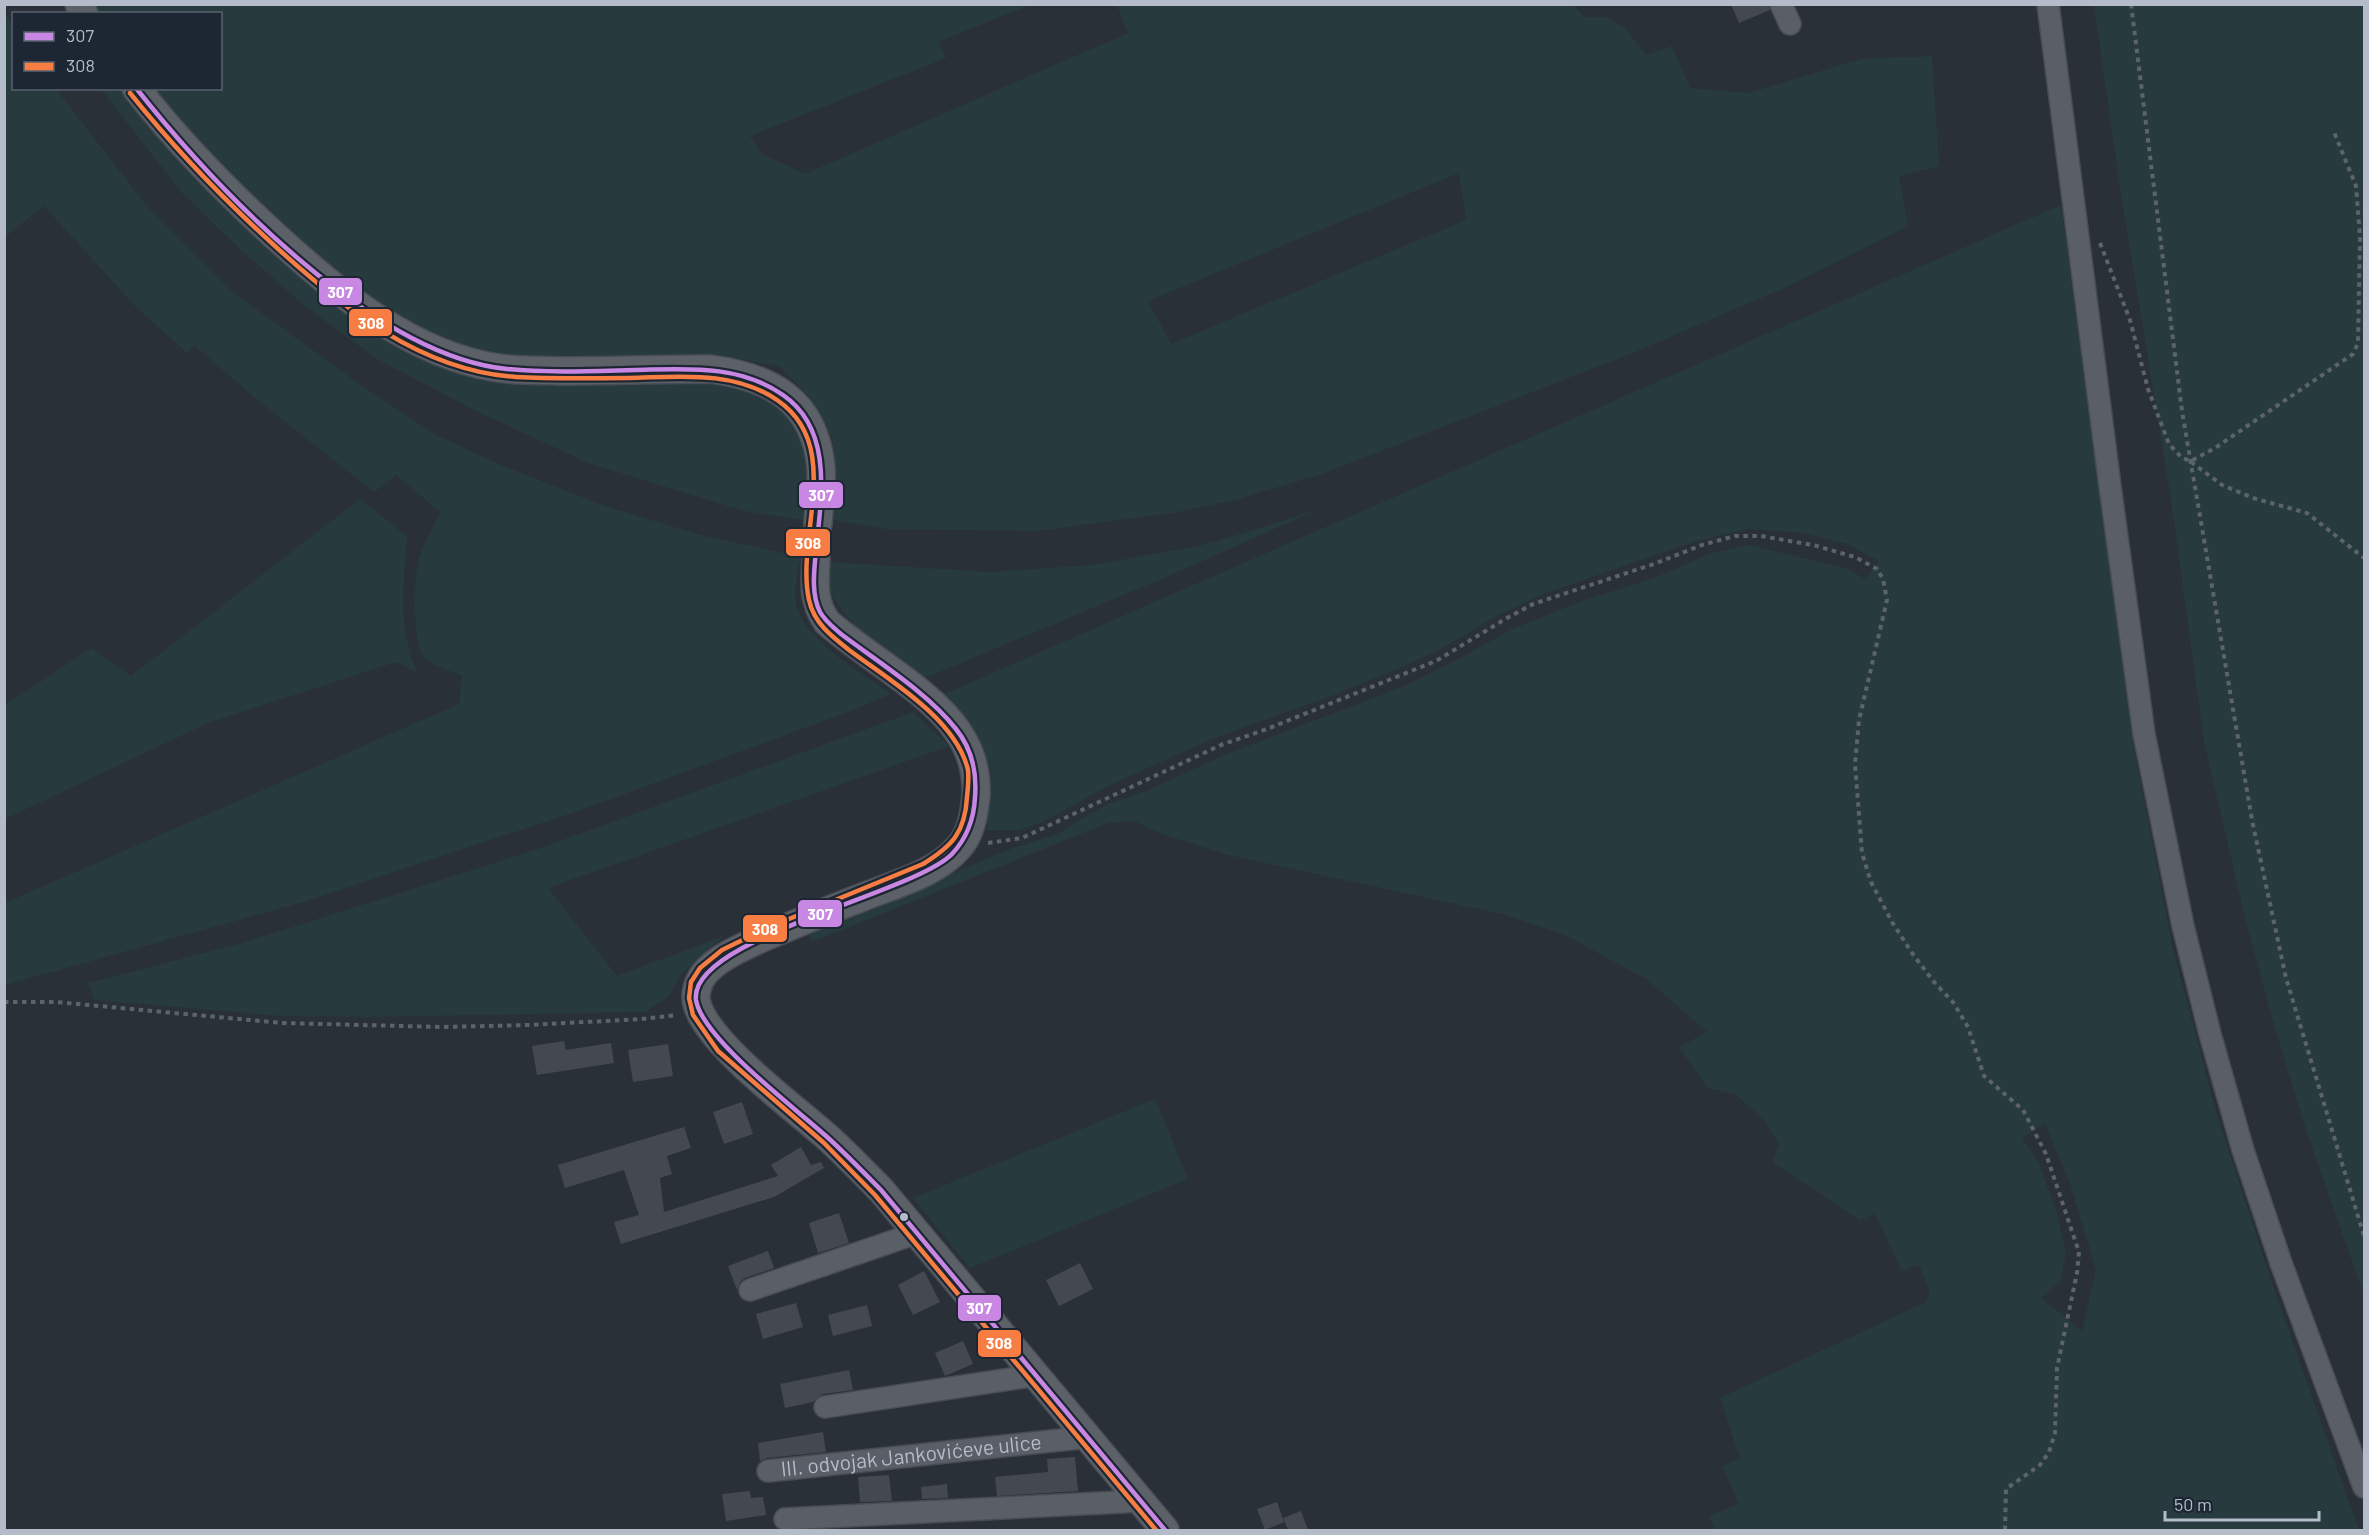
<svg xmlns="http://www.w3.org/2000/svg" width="2369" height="1535" viewBox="0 0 2369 1535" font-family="Barlow,sans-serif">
<rect width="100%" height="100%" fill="#2a3038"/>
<path fill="#273a3e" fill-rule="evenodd" d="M94 5H1030L938 42 946 58 750 136 762 154 805 174 1128 33 1117 5H1577L1575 7 1584 17H1605L1625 28 1646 55 1672 46 1690 88 1749 93 1861 59 1932 56 1939 166 1899 176 1908 226 1782 289 1635 352 1322 474 1231 501 1173 513 1036 531 885 529 832 520 837 483 832 438 824 421 809 397 779 366 714 355 584 361 498 356 449 340 412 324 352 284 288 230 242 190 151 89 220 88V14L99 13ZM1459 173 1466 220 1171 344 1148 301Z
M2094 5H2364V1295L2306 1130 2272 1018 2243 909 2204 741 2172 506 2121 193Z
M4 11 13 26 14 88 56 89 146 205 234 293 368 390 436 435 501 465 602 505 701 535 801 557C798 571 794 588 796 603 801 638 864 674 891 694L851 711 581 810 307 901 5 985V903L459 704 462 676C450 670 430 666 422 654 413 644 414 577 418 563 422 545 433 529 440 512L396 475 374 492 255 398 194 345 187 353 135 306 44 206 5 237Z
M101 89H125L148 119 453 368 482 379 537 385 704 380C801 395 808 433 808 521L744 511 588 463 476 411 377 359 305 306 243 252 182 193Z
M2061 205 2133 744 2173 949 2216 1112 2274 1289 2359 1530H1715L1709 1516 1739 1504 1722 1466 1740 1459 1720 1398 1926 1302 1930 1293 1919 1265 1902 1271 1875 1214 1860 1220 1773 1162 1779 1144 1763 1119 1735 1094 1708 1088 1679 1047 1707 1032 1648 980 1563 934 1502 914 1228 855 1162 834 1134 821 1108 823 812 942 808 933 1013 848 1057 834 1103 806 1144 792 1224 755 1402 687 1468 654 1512 629 1582 601 1654 578 1712 553 1748 545 1846 568 1865 579 1879 561 1848 544 1803 533 1747 529 1693 542 1546 593 1500 614 1441 649 1402 667 1334 695 1212 739 1108 786 1043 822 1018 830H987L991 769 980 744 940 696ZM2045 1123 2070 1183 2096 1270 2082 1331 2041 1298 2060 1282 2066 1253 2056 1210 2038 1161 2022 1138Z
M360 499 407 536C404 584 397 626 417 672L396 662 208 723 5 819V705L91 648 131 676Z
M1319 509 1171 575 925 678C895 664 827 612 827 576 827 572 828 566 829 562L991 572 1091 565 1194 547 1244 533Z
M913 712 949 746 548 888 617 976 724 936 680 975 669 996 645 1012 367 1017 281 1016 94 1000 88 983 239 944 538 849Z
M1155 1099 1188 1179 970 1268 913 1198Z"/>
<path fill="#444950" d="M1731 4H1769L1770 10 1739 23Z
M564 1041 566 1050 611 1043 614 1063 537 1075 532 1046Z
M668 1044 673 1076 633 1082 628 1050Z
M742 1102 753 1134 724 1144 713 1112Z
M684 1127 691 1148 667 1156 672 1174 660 1178 664 1212 778 1176 771 1165 801 1147 811 1165 821 1162 824 1168 774 1197 621 1244 614 1222 639 1215 624 1170 565 1188 558 1165Z
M839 1213 849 1243 818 1253 809 1223Z
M768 1251 774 1268 745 1278 740 1282 737 1290 728 1266Z
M1080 1263 1093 1289 1059 1306 1046 1280Z
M924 1271 940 1302 913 1315 898 1285Z
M796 1303 803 1327 763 1339 756 1314Z
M867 1305 872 1326 833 1336 828 1315Z
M963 1341 973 1364 945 1376 935 1353Z
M849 1370 853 1390 823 1394 818 1397 813 1402 785 1408 780 1384Z
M823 1432 826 1452 767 1458 760 1461 758 1443Z
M1075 1457 1078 1491 997 1496 995 1477 1048 1472 1047 1459Z
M889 1475 892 1501 860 1502 858 1477Z
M947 1484 948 1498 922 1499 921 1487Z
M750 1491 751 1498 763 1497 766 1515 726 1521 722 1494Z
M1277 1502 1284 1522 1265 1530 1257 1509Z
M1301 1511 1308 1530H1288L1283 1518Z"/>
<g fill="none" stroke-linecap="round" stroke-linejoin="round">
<g stroke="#484c53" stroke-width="24">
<g id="minor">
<path d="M1781 4 1790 24"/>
<path d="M2048 4 2110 486 2144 734 2183 926 2210 1034 2243 1150 2281 1263 2364 1487"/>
<path d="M750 1290 917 1233"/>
<path d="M825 1407 1037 1375"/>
<path id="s1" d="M768 1471 1089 1437"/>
<path d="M785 1519 1141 1501"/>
</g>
</g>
<g stroke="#484c55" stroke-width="30">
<path id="major" d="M79 4 84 14
M136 88C177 141 224 189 273 234 332 288 399 345 478 364 505 371 532 370 560 371 610 371 660 369 710 369 771 377 815 401 821 468 822 486 819 506 818 524
M816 558C815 583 812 600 827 622 865 656 931 691 958 732 972 752 977 772 976 796 974 814 971 834 959 847 936 874 895 884 863 897 829 910 795 924 762 938 743 947 718 957 704 974 698 982 694 994 697 1004 708 1044 793 1107 826 1136 845 1153 863 1172 881 1190L1165 1530"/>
</g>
<path stroke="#5d636a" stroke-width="4" stroke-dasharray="4.5 4.5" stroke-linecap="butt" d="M2131 4 2182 411 2252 820 2286 978 2364 1236
M2100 243 2130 320 2148 389 2169 444 2182 458 2191 461 2215 448 2353 354 2358 343 2360 237 2356 186 2334 132
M2191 462 2222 485 2253 498 2307 513 2364 558
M988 843 1022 838 1221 745 1267 729 1436 661 1507 618 1533 604 1654 564 1702 545 1735 536H1761L1813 545 1855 557 1877 569 1883 579 1887 600 1859 720 1855 764 1862 853 1871 882 1892 922 1912 953 1934 982 1953 1002 1968 1027 1984 1076 2023 1110 2046 1154 2079 1252 2077 1273 2057 1368 2055 1433 2049 1452 2040 1465 2006 1489 2005 1530
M4 1002H56L282 1023 442 1027 530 1025 641 1019 677 1015"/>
<use href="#minor" stroke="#5a5e66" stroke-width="21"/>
<use href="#major" stroke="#5c6168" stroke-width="27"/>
<g stroke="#1d2633" stroke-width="9">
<path id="bus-1" d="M136 88C216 189 374 356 507 369 550 373 593 371 635 370 686 369 739 364 783 395 834 430 821 499 816 551 814 571 811 594 820 612 825 621 833 627 841 634 878 662 928 693 956 729 972 749 977 772 975 797 974 819 967 838 952 854 913 894 688 939 696 1000 702 1038 795 1108 826 1136 845 1153 863 1172 881 1190L1165 1530"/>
</g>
<g stroke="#1d2633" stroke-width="9">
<path id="bus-2" d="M130 93C174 148 223 199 276 247 343 308 421 371 516 377 554 379 591 378 629 378 679 377 733 370 777 400 845 446 795 536 809 600 814 623 831 636 849 650 889 680 956 719 968 770 969 779 968 788 967 797 965 833 952 846 923 864L767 928 722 950 700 968 691 982 689 998 693 1015 718 1051 824 1143 875 1195 1156 1530"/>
</g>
<use href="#bus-1" stroke="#c787e3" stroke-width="4.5"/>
<use href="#bus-2" stroke="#f77d43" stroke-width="4.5"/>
</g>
<circle fill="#b4bcc9" stroke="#1d2633" stroke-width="2" cx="904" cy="1217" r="5"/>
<g text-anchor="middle" stroke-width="6" stroke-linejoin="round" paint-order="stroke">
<g font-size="21" fill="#b4bcc9" stroke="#1d2633">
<text dy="7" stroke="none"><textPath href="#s1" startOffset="144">III. odvojak Jankovićeve ulice</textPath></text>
</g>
</g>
<g stroke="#1d2633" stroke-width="2">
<rect x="318" y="277" width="45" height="29" rx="6" fill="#c787e3"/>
<rect x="348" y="308" width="45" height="29" rx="6" fill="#f77d43"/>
<rect x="798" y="481" width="46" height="28" rx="6" fill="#c787e3"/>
<rect x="785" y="528" width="46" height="29" rx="6" fill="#f77d43"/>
<rect x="797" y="899" width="46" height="29" rx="6" fill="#c787e3"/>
<rect x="742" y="914" width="46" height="29" rx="6" fill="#f77d43"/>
<rect x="957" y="1294" width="45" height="28" rx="6" fill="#c787e3"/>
<rect x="977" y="1329" width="45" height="29" rx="6" fill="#f77d43"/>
</g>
<g font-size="16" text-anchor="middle" font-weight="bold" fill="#fff">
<text x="340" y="298">307</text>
<text x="371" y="329">308</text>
<text x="821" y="501">307</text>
<text x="808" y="549">308</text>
<text x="820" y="920">307</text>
<text x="765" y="935">308</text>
<text x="979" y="1314">307</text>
<text x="999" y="1349">308</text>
</g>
<rect width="2369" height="1535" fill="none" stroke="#b4bcc9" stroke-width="12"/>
<rect x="12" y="12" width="210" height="78" fill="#1d2633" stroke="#59626f" stroke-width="1.5"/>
<rect x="24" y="32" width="30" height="9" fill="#c787e3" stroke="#59626f" stroke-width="1.5"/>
<text x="66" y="42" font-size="18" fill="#b4bcc9">307</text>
<rect x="24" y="62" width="30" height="9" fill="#f77d43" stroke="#59626f" stroke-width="1.5"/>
<text x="66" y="72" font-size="18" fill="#b4bcc9">308</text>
<path d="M2165 1511v9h154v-9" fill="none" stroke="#b4bcc9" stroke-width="3"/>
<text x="2174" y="1511" font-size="18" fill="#b4bcc9" stroke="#1d2633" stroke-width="4.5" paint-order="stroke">50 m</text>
</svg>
